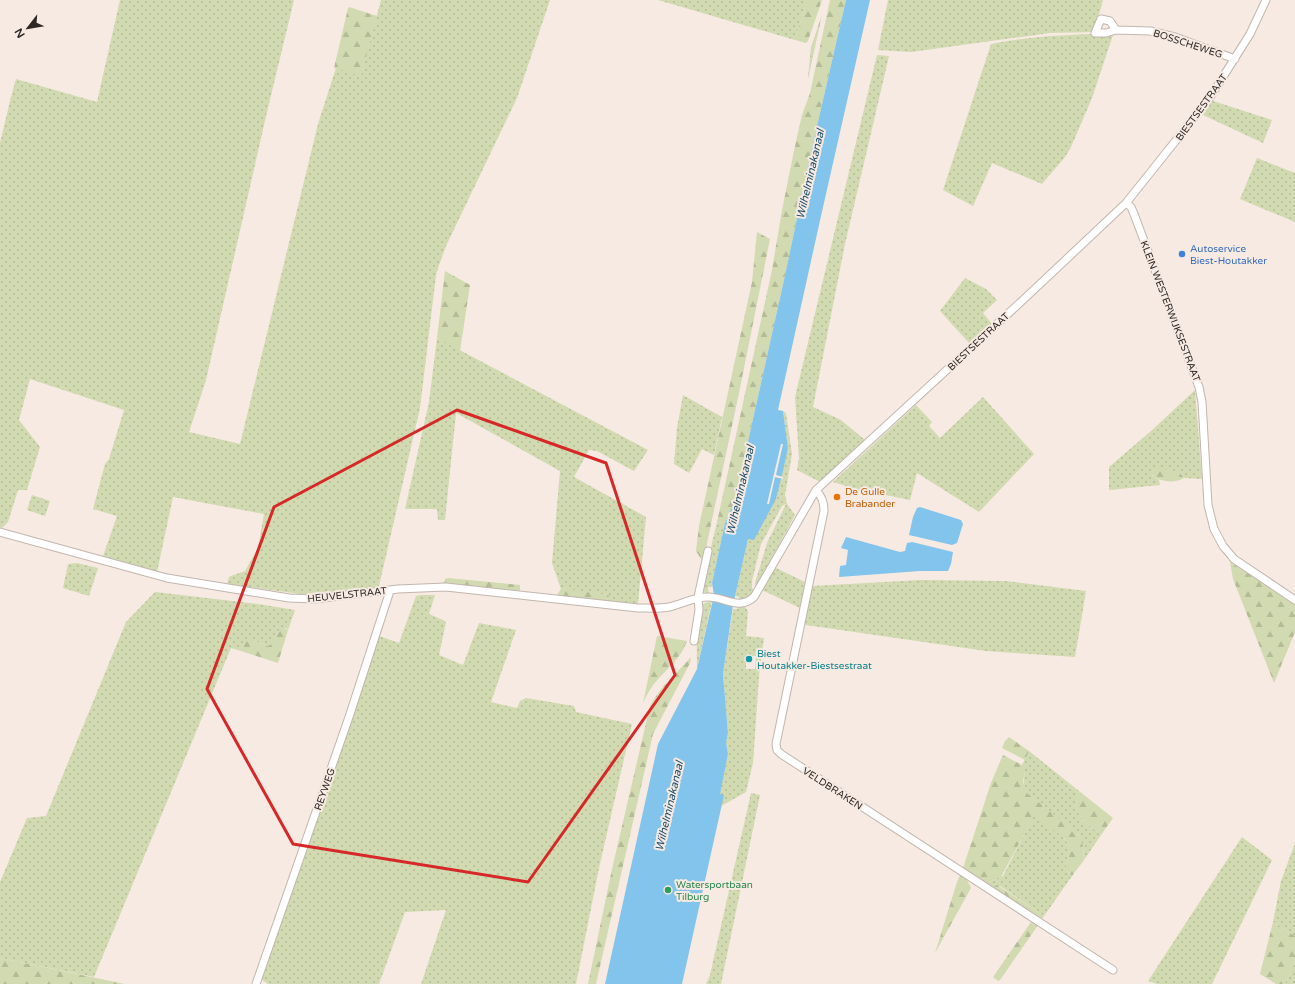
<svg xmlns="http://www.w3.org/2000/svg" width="1295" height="984" viewBox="0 0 1295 984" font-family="'Varela Round',sans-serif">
<defs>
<pattern id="grass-dots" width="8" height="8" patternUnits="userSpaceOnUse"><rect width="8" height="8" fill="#d1dab0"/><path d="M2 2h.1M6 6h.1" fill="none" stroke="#b4bb97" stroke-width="1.8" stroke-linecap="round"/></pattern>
<pattern id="forest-firs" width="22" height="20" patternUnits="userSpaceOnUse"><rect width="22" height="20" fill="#d1dab0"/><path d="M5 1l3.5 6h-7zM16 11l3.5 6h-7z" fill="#b4bb97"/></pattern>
</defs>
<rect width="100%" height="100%" fill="#f7eae2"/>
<path fill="url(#grass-dots)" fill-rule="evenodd" d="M120 0H294L267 112 206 380 189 432 240 444 318 124 336 68 361 75 381 0H550L517 98 446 246 439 265 436 275 420 408 379 586 376 587 337 592 301 594 227 584 229 577 231 576 245 571 258 548 264 514 173 497 157 572 103 556 117 516 93 509 105 464 109 459 124 410 30 379 19 420 40 447 27 490H18L8 522 2 528 0 527V143L11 97 16 79 97 102Z
M658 0H807L795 40Z
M888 0H1103L1094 32 1050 33 911 52 878 50Z
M1095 34 1113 35 1092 98 1071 147 1065 157 1042 184 992 163 973 206 943 190 991 44C1026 37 1059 35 1095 34Z
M877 55 889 56 845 244 813 407 841 420 865 440 820 482 797 470 799 458 795 397Z
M1213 101 1272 120 1263 143 1203 115Z
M1257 158 1295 173V222L1240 199Z
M965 278 986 289 997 300 983 313 992 324 970 344 940 311Z
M437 338 648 450 634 471 597 451 589 450 574 477 646 517 638 604 607 601 608 595 561 589 552 563 560 471 456 413 445 520H438L437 509H405L429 402Z
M1195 390 1202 479 1184 478 1182 474 1151 475 1159 480 1160 485 1109 490V467L1151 431Z
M683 395 722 417 714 455 702 449 689 473 674 464 677 428Z
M983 397 1034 454 979 512 917 473 910 500 856 489 833 482 916 405 932 422 929 426 940 438Z
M783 411 786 413 792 454 785 495 787 504 795 515 756 587 755 583 767 543 786 504 782 506 761 544 752 581V587L754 593 751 598 739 601V597L735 596 748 539 776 499 788 448Z
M32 495 50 501 45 516 27 510Z
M717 522 725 523 712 583V587H708L709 595 706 594 703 590V581Z
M77 563 98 568 89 596 63 588 68 564Z
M774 567 805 582 800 608 762 590Z
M921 580 1005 581 1086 591 1075 657 986 651 806 625 804 622 812 586Z
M155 592 258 604 295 610 288 630 286 628 278 631 273 644 268 646 255 641 244 643 241 651 231 648 94 977 0 958V882L27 818 46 816 126 622Z
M421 595H435L429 614 443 620 446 622 439 655 463 665 479 623 516 630 491 702 517 708 520 701 526 698 574 706 576 712 632 724 599 868 576 984H421L446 910 405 912 379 984H268L261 979 379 636 399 643 416 596Z
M712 601 697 669C697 648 695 624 702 604Z
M739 606 745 607 748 611 746 636 764 638 759 676 753 763 746 792 716 809 728 754 726 743 728 733 723 674 733 609H737ZM746 656H756L755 669H746Z
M1029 751 1079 791 1075 808 1083 820 1101 835 1084 860 1083 848 1079 835 1027 793C1020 781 1028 774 1022 765Z
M751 793 760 795 721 984H706L710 975Z
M1034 815C1041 816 1066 838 1069 845 1074 858 1058 866 1072 876L1044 916 1000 886 992 888 986 884 995 879 1003 876Z
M1242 837 1272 860 1212 984H1157L1148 981Z
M1295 843V936L1273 922 1281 881Z
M1295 962V984H1285Z"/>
<path fill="url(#forest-firs)" d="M807 0H822L808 41 806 43 795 40Z
M830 0H846L812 148 784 280 735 500 725 523 717 522 772 270 782 210 795 146 802 115 810 93Z
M349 7 377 16 361 76 334 68 348 8Z
M822 15 808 79 811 47Z
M757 232 770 239 739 393 703 562 696 551 699 526 752 282Z
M445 271 470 285 460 351 437 338Z
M1159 468C1168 470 1180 469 1184 478 1175 484 1155 482 1150 472L1151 470Z
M1230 562 1295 604V632L1274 683 1233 579Z
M448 578 520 585V591L444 583 445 579Z
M561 589H564L609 595 607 601 557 595Z
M282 627 288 630 278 663 241 651 244 643 248 639 268 646C276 643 275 633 282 627Z
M657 636 687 641C681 659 666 669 654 684 650 689 646 696 643 703Z
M691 657 690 663 653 734 596 984H588L612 869 650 706C660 687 677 673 691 657Z
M1009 737 1029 751 1025 760 1002 748 1005 741Z
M1003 755 1022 765 1024 768 1025 770 1023 782 1027 793 1076 832 1082 840 1084 860 1072 876 1066 870C1065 858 1075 855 1066 840L1035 815 1034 816 1001 877 995 879 986 884 963 868 991 783 1002 757Z
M1079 791 1113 818 1101 835 1083 820 1075 808Z
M961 876 967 880 971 888 935 953 956 885 959 877Z
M997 885 1044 916 1040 921 992 888Z
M1031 922 1037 926 1036 928 1000 980 998 981 993 977Z
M1273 922 1295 936V962L1285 984H1276L1260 974Z
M0 958 125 984H0Z"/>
<path fill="#83c4ec" d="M846 0H870L821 216 778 410 783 411 788 448 783 471 776 499 754 540 748 539 733 605 723 674 728 733 726 743 728 754 720 794 724 795 682 984H605L658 744 697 669 714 595 712 583 725 523 735 500 784 280 812 148Z
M920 507 961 520 963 524 957 543 952 545 909 535 913 517 917 508Z
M846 537 900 552 905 551 907 543 912 542 953 552 951 564 948 571H920L839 577 840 566 846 565 848 550 841 548Z"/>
<path fill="#f7eae2" d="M781 444H783L776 475 783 477V479L775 477 769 504H767Z"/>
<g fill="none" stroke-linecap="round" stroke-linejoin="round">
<g stroke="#c2b6ae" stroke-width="9">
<path id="minor" d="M1116 30 1110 21 1101 19 1095 33H1106L1116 30 1150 31 1175 37 1235 59
M1126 203 1131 207 1134 214 1199 387 1202 402 1208 505 1214 529 1223 546 1234 559 1295 600
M816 490C822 497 824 502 824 511L776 744 777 750 781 754 1113 970
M0 532 167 578 289 598 315 599 398 589 446 587 638 608C648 608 659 609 669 607 682 604 694 597 708 597 726 597 738 611 754 597L816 490 1023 300 1126 203 1209 99 1250 34 1266 0
M694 641 699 610 698 597 708 551
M256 984 349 717 389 594"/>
</g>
<use href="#minor" stroke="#fff" stroke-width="7"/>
</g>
<path fill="none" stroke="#d62828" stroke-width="3" stroke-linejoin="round" d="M457 410 606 463 675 675 528 882 293 844 207 689 274 507Z"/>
<circle fill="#3f7fe0" stroke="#f7eae2" stroke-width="1.5" cx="1182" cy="254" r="4"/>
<circle fill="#e8710a" stroke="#f7eae2" stroke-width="1.5" cx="837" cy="497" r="4"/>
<circle fill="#0f9aa8" stroke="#f7eae2" stroke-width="1.5" cx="749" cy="659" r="4"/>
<circle fill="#2e9e5b" stroke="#f7eae2" stroke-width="1.5" cx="668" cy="890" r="4"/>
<g text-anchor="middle" stroke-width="4" stroke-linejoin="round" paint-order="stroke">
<g font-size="10" fill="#2d2825" stroke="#f7eae2">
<text transform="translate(1188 43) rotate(18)" y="4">BOSSCHEWEG</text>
<text transform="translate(1201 107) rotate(-54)" y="4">BIESTSESTRAAT</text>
<text transform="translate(1171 311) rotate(69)" y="4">KLEIN WESTERWIJKSESTRAAT</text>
<text transform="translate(978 341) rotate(-43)" y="4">BIESTSESTRAAT</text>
<text transform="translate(347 594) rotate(-6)" y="4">HEUVELSTRAAT</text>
<text transform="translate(833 788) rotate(33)" y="4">VELDBRAKEN</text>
<text transform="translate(324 789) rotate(-71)" y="4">REYWEG</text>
</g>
<g font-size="10" fill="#366cbe" stroke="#f7eae2" text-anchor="start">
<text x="1190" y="252">Autoservice<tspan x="1190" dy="12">Biest-Houtakker</tspan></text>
</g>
<g font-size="10" fill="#c56008" stroke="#f7eae2" text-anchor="start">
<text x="845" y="495">De Gulle<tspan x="845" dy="12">Brabander</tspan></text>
</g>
<g font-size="10" fill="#0d838f" stroke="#f7eae2" text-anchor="start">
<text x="757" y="657">Biest<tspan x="757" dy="12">Houtakker-Biestsestraat</tspan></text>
</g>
<g font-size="10" fill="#27864d" stroke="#f7eae2" text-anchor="start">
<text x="676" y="888">Watersportbaan<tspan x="676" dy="12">Tilburg</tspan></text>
</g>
<g font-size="11" font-style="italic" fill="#1e506b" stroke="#f7eae2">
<text transform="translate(810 174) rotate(-77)" y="4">Wilhelminakanaal</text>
<text transform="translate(740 490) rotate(-77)" y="4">Wilhelminakanaal</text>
<text transform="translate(669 806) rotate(-77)" y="4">Wilhelminakanaal</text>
</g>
</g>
<g transform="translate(28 28) rotate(239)" stroke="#f7eae2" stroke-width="3" paint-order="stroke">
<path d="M0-3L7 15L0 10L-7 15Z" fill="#2d2825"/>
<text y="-6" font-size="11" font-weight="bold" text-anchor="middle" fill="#2d2825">N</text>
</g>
</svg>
